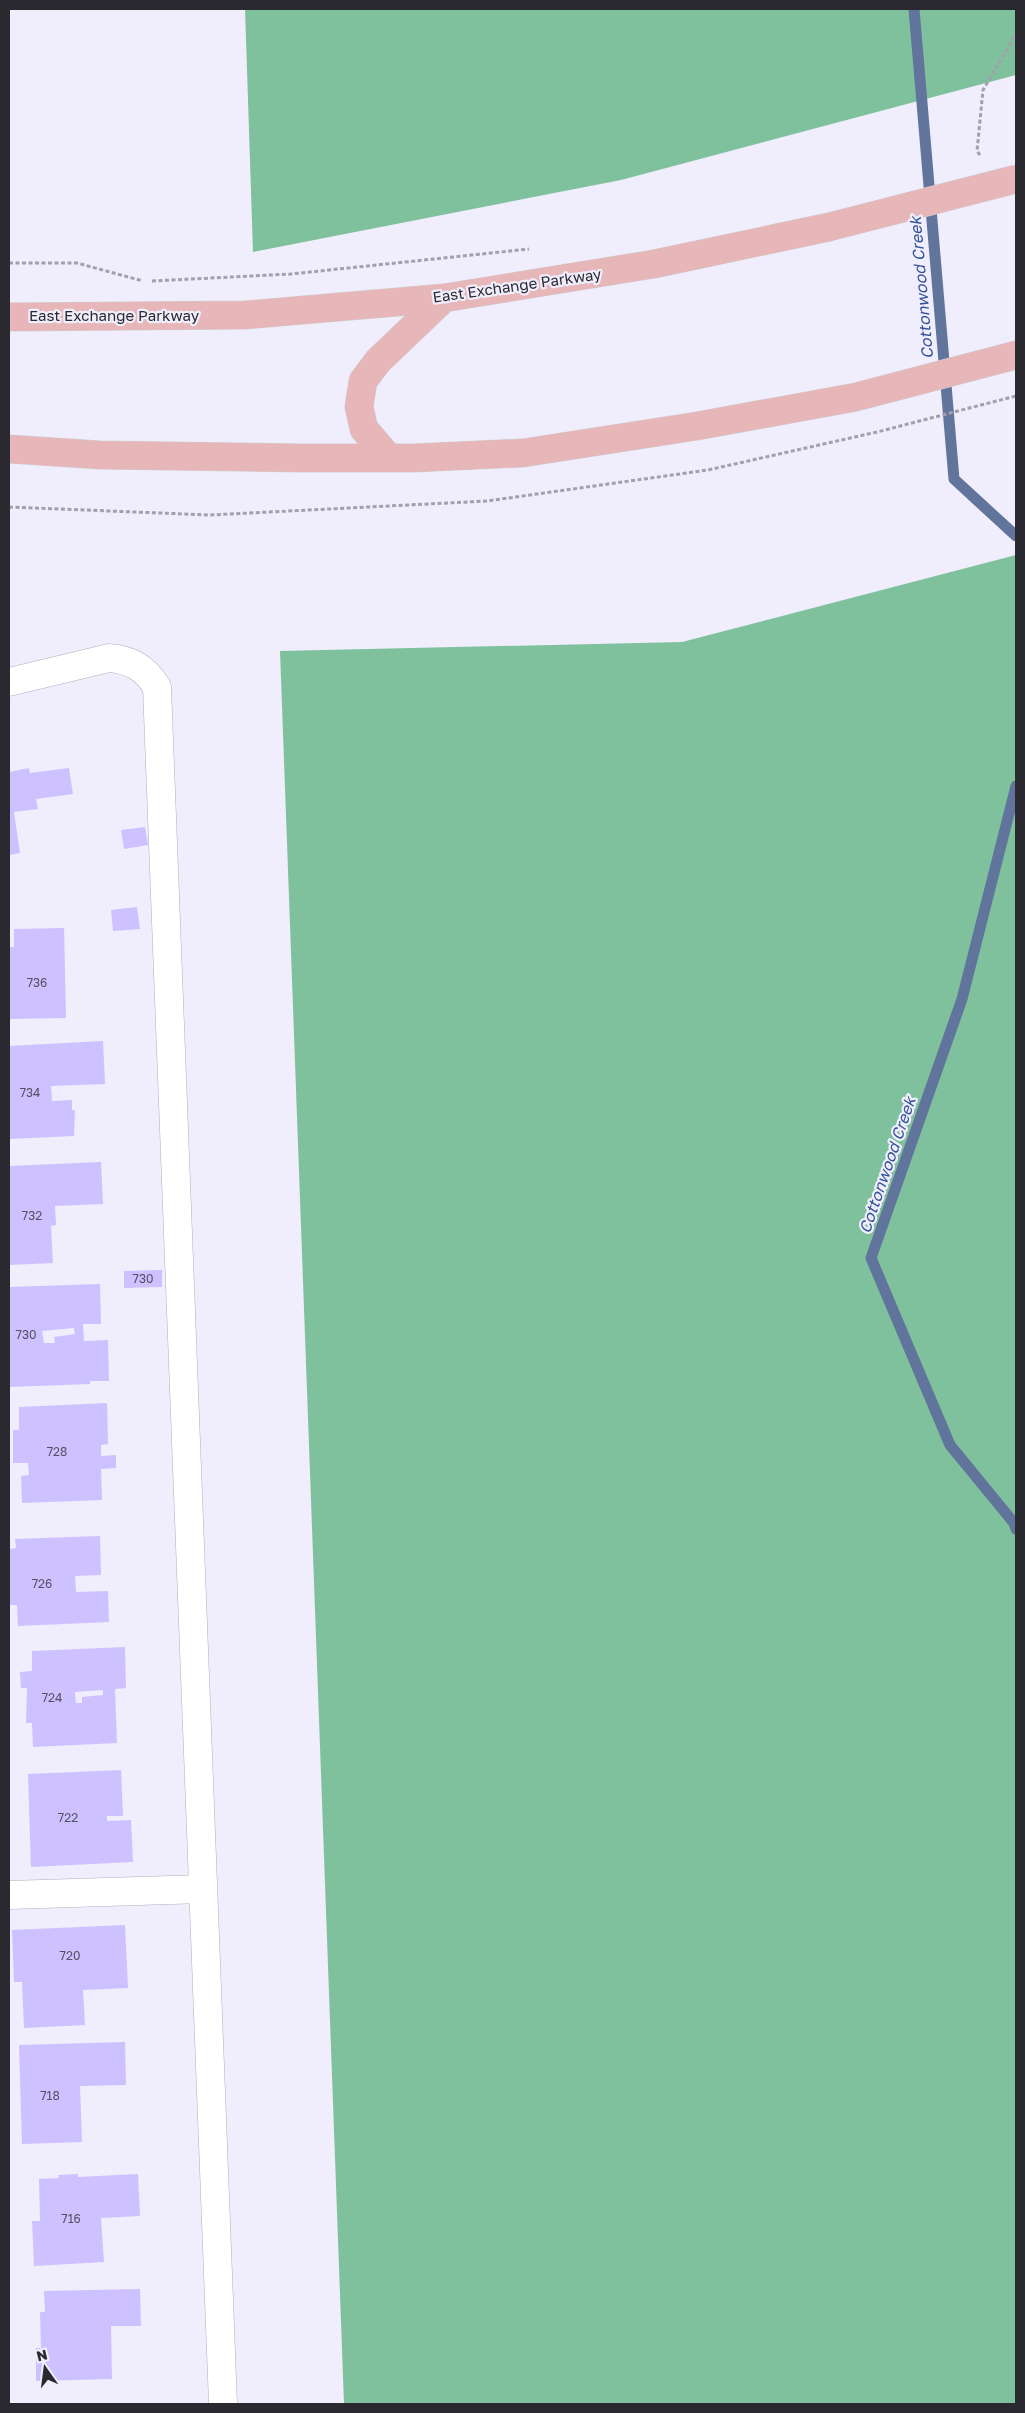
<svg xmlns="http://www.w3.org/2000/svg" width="1025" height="2413" viewBox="0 0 1025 2413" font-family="'Golos Text',sans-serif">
<rect width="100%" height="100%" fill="#f0edfc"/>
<path fill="#7fc19d" d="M245 9H1016V75L621 180 253 252Z
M1016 555V2404H344L280 651 682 642Z"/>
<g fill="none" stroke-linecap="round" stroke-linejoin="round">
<path stroke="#61749c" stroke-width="11" d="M914 9 954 479 1016 536
M1016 786 962 999 871 1258 950 1445 1014 1523 1016 1529"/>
</g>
<path fill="#cec1ff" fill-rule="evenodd" d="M29 768 30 773 69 768 73 794 36 799 38 809 14 812 20 853 9 855V772Z
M145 827 148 845 124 849 121 830Z
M137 907 140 929 113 931 111 910Z
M64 928 66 1018 9 1019V947H14V929Z
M103 1041 105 1084 51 1086 52 1101 72 1100V1110H75L74 1136 9 1139V1046Z
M101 1162 103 1204 55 1206 56 1225 51 1226 53 1263 9 1265V1166Z
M162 1270V1287L124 1288V1271Z
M100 1284 101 1324H83L84 1341 108 1340 109 1381H90V1384L9 1387V1287ZM74 1328 75 1334 54 1337 55 1343H44L42 1331Z
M107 1403 108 1444 101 1445V1456L116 1455V1468L101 1469 102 1500 22 1503 21 1476 29 1475 28 1463H13V1430H19V1407Z
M100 1536 101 1575 75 1576 76 1592 108 1591 109 1622 18 1626 17 1605H9V1549L16 1548 15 1539Z
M125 1647 126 1688 115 1689 117 1743 33 1747 32 1723H26L27 1688H21L20 1672 32 1671V1651ZM103 1690V1695L82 1697V1703H76L75 1692Z
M121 1770 123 1816H107V1821L131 1820 133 1862 31 1867 28 1774Z
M125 1925 128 1988 83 1990 85 2025 24 2028 22 1982H14L12 1930Z
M125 2042 126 2085 80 2086 82 2142 22 2144 19 2045Z
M78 2174V2177L138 2174 140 2216 101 2218 104 2262 34 2266 32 2221H40L39 2179 59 2178 58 2175Z
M140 2289 141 2326H111L112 2379 36 2381V2348H41L40 2312H45L44 2291Z"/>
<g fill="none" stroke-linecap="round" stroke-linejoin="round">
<g stroke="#b1aebf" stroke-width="29">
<path id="minor" d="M9 682 109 658C132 660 145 668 157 687L223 2404
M9 1895 203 1889"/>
</g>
<g stroke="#d0d0d1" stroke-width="29">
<path id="major" d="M9 317 245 315 444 298 654 264
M9 449 100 455 301 458H413L523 453 697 426 856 397 1016 355
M389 458 364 429 359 407 363 381 378 361 444 298"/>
</g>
<path stroke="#a3a0ac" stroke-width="3" stroke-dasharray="4 2.5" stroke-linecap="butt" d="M980 155 977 151 983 90 1016 34
M9 263H77L143 281
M152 281 291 274 529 249
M9 507 210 515 487 501 708 470 877 432 1016 396"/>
<use href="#minor" stroke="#fff" stroke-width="28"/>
<use href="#major" stroke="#e6b6b8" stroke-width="28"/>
<g stroke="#d0d0d1" stroke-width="29" stroke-linecap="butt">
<path id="major-bridge" d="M654 264 829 227 1016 179"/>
</g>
<use href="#major-bridge" stroke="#e6b6b8" stroke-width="28"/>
</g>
<g text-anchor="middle" stroke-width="4.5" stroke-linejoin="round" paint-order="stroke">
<g font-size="12" fill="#534f64">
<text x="37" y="987">736</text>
<text x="30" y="1097">734</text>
<text x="32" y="1220">732</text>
<text x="143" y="1283">730</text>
<text x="26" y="1339">730</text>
<text x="57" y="1456">728</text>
<text x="42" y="1588">726</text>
<text x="52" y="1702">724</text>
<text x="68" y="1822">722</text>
<text x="70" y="1960">720</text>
<text x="50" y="2100">718</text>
<text x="71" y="2223">716</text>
</g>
<g font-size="15" fill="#2a2930" stroke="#f0edfc">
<text transform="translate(517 286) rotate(-8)" y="5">East Exchange Parkway</text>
<text x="114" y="321">East Exchange Parkway</text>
</g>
<g font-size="16" font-style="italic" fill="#345497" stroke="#f0edfc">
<text transform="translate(921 288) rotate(-95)" y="6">Cottonwood Creek</text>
<text transform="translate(887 1165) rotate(-71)" y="6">Cottonwood Creek</text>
</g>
</g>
<rect width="1025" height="2413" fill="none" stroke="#2a2930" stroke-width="20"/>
<g transform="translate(45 2368) rotate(346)" stroke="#f0edfc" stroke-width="4" paint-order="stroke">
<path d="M0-4L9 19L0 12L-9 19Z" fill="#2a2930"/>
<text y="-8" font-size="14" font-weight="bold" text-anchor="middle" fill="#2a2930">N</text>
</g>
</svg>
